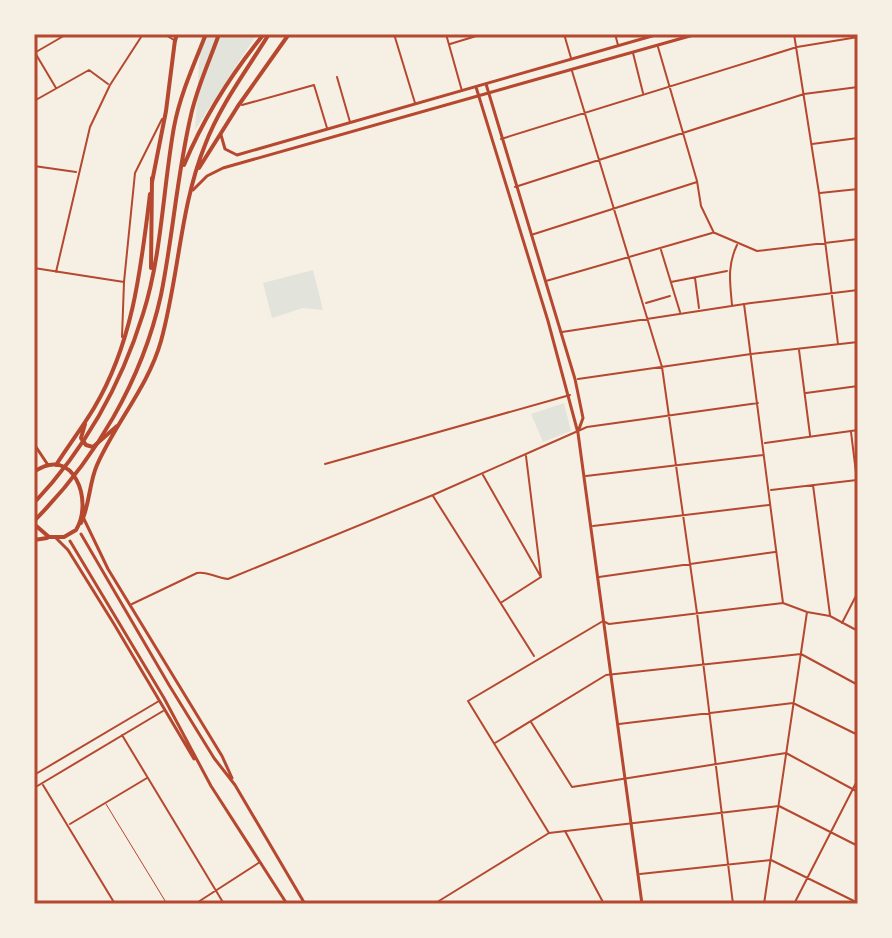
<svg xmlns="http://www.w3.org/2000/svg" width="892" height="938" viewBox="0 0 892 938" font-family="Lato,sans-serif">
<rect width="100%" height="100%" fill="#f6efe4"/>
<path fill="#e2e4dc" d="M201 34H257L195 130Z
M313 270 323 310 303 308 272 318 263 283Z
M564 403 571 431 543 442 531 414Z"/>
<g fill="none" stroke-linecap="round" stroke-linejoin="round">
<path stroke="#b5482f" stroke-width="1" d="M106 804 167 904"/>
<path stroke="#b5482f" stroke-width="2" d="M164 34 174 40
M394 34 415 103
M446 34 462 91
M564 34 571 58
M615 34 618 45
M794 34 819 193 838 344
M450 44 483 34
M658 47 697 181 701 206 714 233
M34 51 56 88
M36 52 67 34
M633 53 643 93
M572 71 662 367 697 613 733 904
M337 77 350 122
M34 101 89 70 108 84
M242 105 314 85 327 128
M501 139 797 47 858 37
M812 144 858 138
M34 166 76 172
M515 187 804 94 858 87
M820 193 858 189
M715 233 757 251 858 239
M531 235 697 182
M661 250 680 312
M34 268 124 282
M56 272 90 127 110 85 143 34
M695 278 699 308
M546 281 712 233
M671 282 727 271
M646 303 670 296
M744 304 783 603
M732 305C730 282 727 266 737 245
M562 332 751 303 858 290
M122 337 124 282 135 173 162 119
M799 350 810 435
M578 379 751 354 858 342
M806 393 858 386
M851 432 858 489
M765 443 858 430
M325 464 570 395
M483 475 541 577
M586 476 763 455
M813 485 830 615
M771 490 857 480
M433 496 534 656
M593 526 769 505
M599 577 775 552
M502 602 541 577 526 456
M132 604 197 573C207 571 217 578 228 579L433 495 587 427 758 403
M842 623 858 592
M531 722 572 787 786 753 858 792
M619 724 793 703 858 735
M122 735 224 904
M495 743 606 675 801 654 858 685
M34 775 159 701
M43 785 115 904
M34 788 163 711
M70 824 147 778
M565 831 604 904
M549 833 468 701 603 621 609 624 783 603 807 612 830 616 858 631
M640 874 771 860 858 903
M195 904 260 862
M434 904 549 833 779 806 858 846
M764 904 807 612
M794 904 858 779"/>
<path stroke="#b5482f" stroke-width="3" d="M486 84 575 379 583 418 579 429
M476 87 548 321 578 433 642 904
M221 135 225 149 237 155 659 34
M193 190 207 176 223 168 697 34"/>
<path stroke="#b5482f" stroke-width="3" d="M34 444 48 465
M34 460 35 461
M83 517 108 569 222 756 232 778
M81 534 169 685 214 758 235 785 305 904
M56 538 68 550 114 624 194 759
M70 541 164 698 211 786 287 904"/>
<path stroke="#b5482f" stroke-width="4" d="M199 168 238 106 289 34
M152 182 166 111 175 40
M85 424 81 438 86 445 93 447 117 426
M56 465C68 446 82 428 94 408 133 343 141 268 150 194
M34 472C73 444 94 501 76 530L64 537H49L34 524
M81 523C90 504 89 483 97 465 116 422 148 387 161 341 179 276 180 207 205 145 220 105 247 70 269 34
M34 540 47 538"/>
<path stroke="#b5482f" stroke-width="4" d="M175 41 177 34
M184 165C204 117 231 74 264 34
M151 268 152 178
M34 503C85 449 121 385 143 314 162 254 163 188 174 127 180 95 194 64 206 34
M34 521C95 460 142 381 161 295 173 236 177 174 191 115 197 87 210 60 219 34"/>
</g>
<rect width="892" height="938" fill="none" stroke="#f6efe4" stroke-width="72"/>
<rect x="36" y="36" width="820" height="866" fill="none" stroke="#b5482f" stroke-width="3"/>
</svg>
